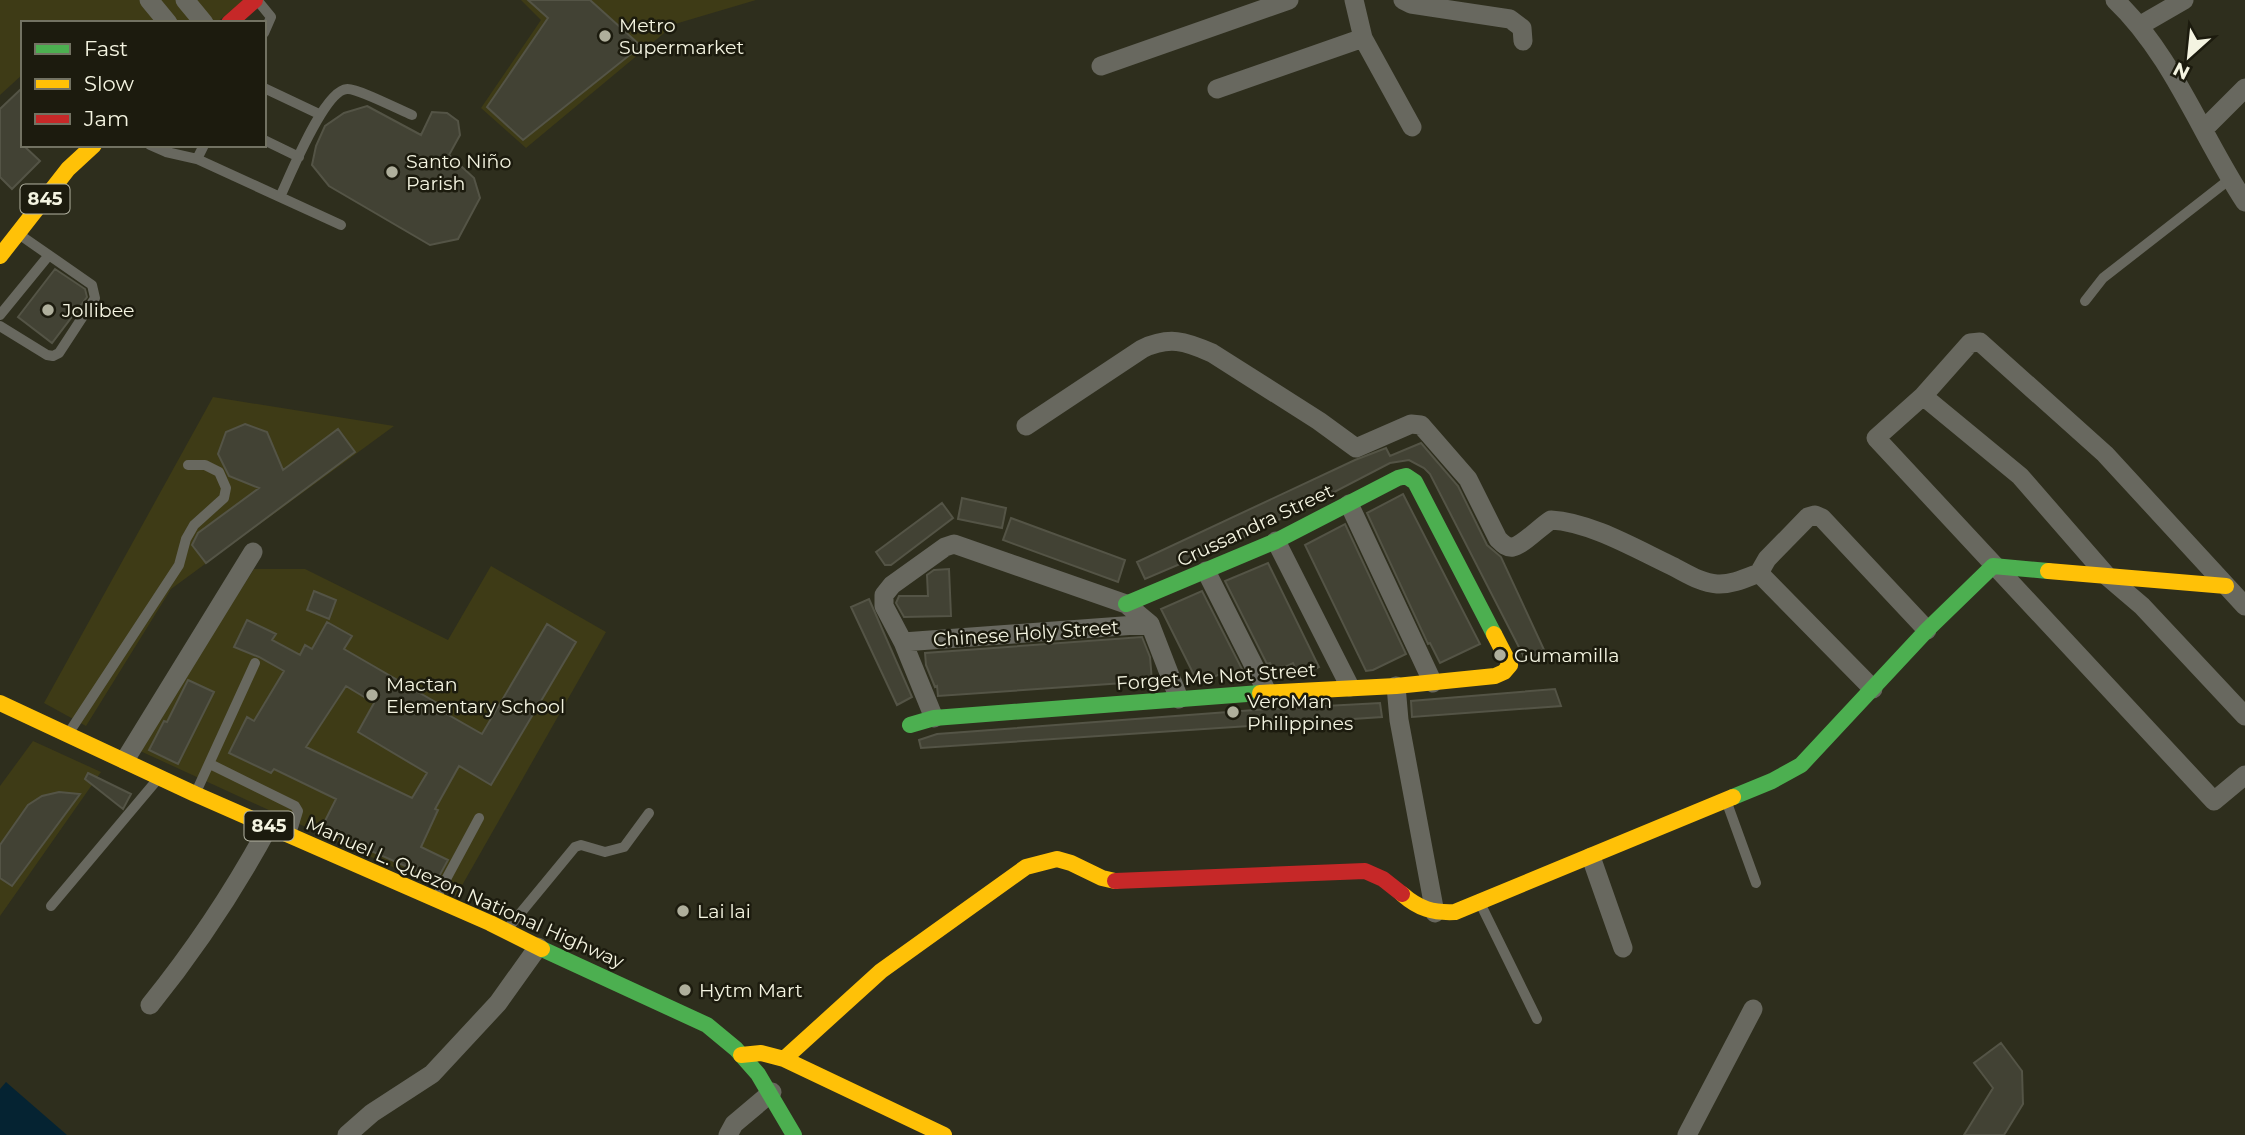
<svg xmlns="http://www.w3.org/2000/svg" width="2245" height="1135" viewBox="0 0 2245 1135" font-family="Montserrat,sans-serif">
<rect width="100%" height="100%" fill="#2e2e1d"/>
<path fill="#3e3b16" d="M0 0H244L216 23H23V74L0 95Z
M521 0H756L675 24 526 148 481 108 541 20Z
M213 397 394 426 171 589 86 726 44 703Z
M491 566 606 632 456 896 138 750 254 569H305L448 640Z
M33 741 101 772 0 916V786Z"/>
<path fill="#052332" d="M6 1082 67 1135H0V1089Z"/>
<path fill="#424234" stroke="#545446" stroke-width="2" fill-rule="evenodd" d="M528 0H590L641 46 523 140 487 107 548 18Z
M23 87V145L40 161 12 189 0 177V109Z
M367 106 421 135 432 112 447 113 458 121 460 135 449 155 474 178 480 198 458 239 430 245 329 186 312 165 316 146 325 126 344 113Z
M55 269 85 289 87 297 52 343 18 317Z
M245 424 267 432 283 470 338 429 355 452 206 563 192 545 198 533 259 488 229 476 218 454 226 432Z
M1421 443 1458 486 1487 545 1501 557 1545 652 1525 659 1430 474 1424 468 1409 460 1390 463 1290 515 1252 531 1253 533 1145 579 1137 562 1355 460 1386 448 1390 456Z
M1403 494 1480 644 1440 663 1430 643 1428 644 1367 513Z
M962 498 1006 508 1002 528 958 519Z
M942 503 953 518 891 565H885L876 552Z
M1011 518 1125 560 1118 582 1003 540Z
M1345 524 1406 654 1373 670 1366 671 1305 545Z
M1268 563 1319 667 1305 674H1298L1293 663 1275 672 1270 663 1267 664 1225 581Z
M949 569 951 616 904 617 896 603 899 596H928L927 575 934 570Z
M314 591 336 600 329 619 307 610Z
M1202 591 1245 675 1240 677 1222 679 1220 674 1207 680 1197 681 1161 609Z
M869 599 912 697 897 705 851 607Z
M247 620 276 634 272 640 300 655 305 645 312 649 327 622 352 636 344 649 449 710 447 714 482 734 547 624 576 642 491 785 459 766 435 809 438 810 421 847 448 860 437 880 321 829 336 799 274 769 271 773 229 753 247 717 254 721 284 671 259 657 234 647ZM346 686 374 703 358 732 427 773 412 798 306 747Z
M1142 637 1150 657 1152 681 938 696 937 686 935 687 926 665 925 653Z
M188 680 214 692 178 764 149 750 164 721 167 722Z
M1555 689 1561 706 1412 717 1411 701Z
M1380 703 1382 717 921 748 919 740 937 734 1268 709Z
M88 773 131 794 123 809 85 779Z
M59 792 80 794 12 886 0 878V845L28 805 42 796Z
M2001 1043 2022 1071 2023 1104 2004 1135H1964L1993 1088 1974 1063Z"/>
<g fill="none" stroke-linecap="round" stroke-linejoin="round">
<path stroke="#68685f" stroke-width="10" d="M258 1 271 17 264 33
M264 88 319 114
M264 140 299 157
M150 145 166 152 197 159 341 225
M197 159 204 145
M280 197C290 176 324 90 347 89 357 88 400 110 412 115
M2085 301 2103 278 2230 179
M0 315 49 255
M0 326 47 355 53 356 59 353 95 298 92 285 20 235
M70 731 179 565 186 539 194 525 224 498 226 488 219 472 205 465H188
M210 764 295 806 298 811 292 831
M197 790 255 663
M1727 803 1756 883
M437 896 479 818
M1480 903 1537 1019
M51 906 157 780
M509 927 575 847 581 845 605 852 624 847 649 813"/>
<path stroke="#68685f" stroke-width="19" d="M149 0 168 23
M185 0 204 23
M1403 0 1411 4 1510 19 1522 28 1523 41
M2115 0C2172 54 2202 137 2245 202
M2139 26 2184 0
M1363 38 1412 127
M1101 66 1289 0
M1217 89 1363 38 1354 0
M2204 129 2245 88
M1923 396 2020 476 2108 577 2142 606 2245 716
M1026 426 1142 349C1169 336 1185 341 1212 353L1319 421 1356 448 1411 424 1421 425 1468 479 1498 539C1502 543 1506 548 1513 547 1523 545 1541 526 1551 520 1590 522 1636 549 1672 566 1686 573 1701 583 1717 584 1731 585 1746 578 1759 573
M1349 504 1433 683
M1276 541 1350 687
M1206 571 1267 692
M2245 606 2105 454 1980 342 1970 343 1923 396 1876 438 2214 801 2245 775
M903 642 1150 624
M1396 686 1399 720 1435 913
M1873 689 1759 573 1767 559 1808 517 1815 515 1822 518 1927 630
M934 718 903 642 884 606V595L892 585 945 547 954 544 1126 604 1150 624 1179 699
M125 760 253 552
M1591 857 1623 948
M150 1005C196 948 234 891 269 826
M347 1135 372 1113 432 1074 498 1003 538 947
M728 1135 734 1124 772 1092
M1687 1135 1753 1009"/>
<path stroke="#4caf50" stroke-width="16" d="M1126 604 1276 541 1398 478 1406 476 1415 482 1494 634
M910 725 934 718 1260 693
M1733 797 1772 781 1801 765 1927 630 1993 566 2048 571
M542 949 707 1025 736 1049 758 1074 794 1135"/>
<path stroke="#ffc107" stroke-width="16" d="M0 256 68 169 94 145
M2048 571 2226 586
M1260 693 1396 686 1495 676 1504 672 1510 665 1494 634
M0 703 195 794 490 923 542 949
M1402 894C1419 909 1433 913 1455 912L1733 797
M741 1055 761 1053 784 1059 944 1135
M784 1059 881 971 1026 867 1057 859 1071 863 1102 878 1115 881"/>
<path stroke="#c62828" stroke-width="16" d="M229 23 255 0
M1115 881 1365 871 1383 879 1402 894"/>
</g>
<g fill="#afaf9c" stroke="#1c1b0e" stroke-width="2.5">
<circle cx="605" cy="36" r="7"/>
<circle cx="392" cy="172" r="7"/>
<circle cx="48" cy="310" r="7"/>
<circle cx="1500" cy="655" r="7"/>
<circle cx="372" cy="695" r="7"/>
<circle cx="1233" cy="712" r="7"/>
<circle cx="683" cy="911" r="7"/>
<circle cx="685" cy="990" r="7"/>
</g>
<g text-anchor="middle" stroke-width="5" stroke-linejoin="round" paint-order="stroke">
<g fill="#1c1b0e" stroke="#b3b3a2" stroke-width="2">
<rect x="20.5" y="184.5" width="49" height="29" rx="5"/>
<rect x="244.5" y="811.5" width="49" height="29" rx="5"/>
</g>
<g font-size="18" font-weight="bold" fill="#f4f4e1">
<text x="45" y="205">845</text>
<text x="269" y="832">845</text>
</g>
<g font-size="19" fill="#f4f4e1" stroke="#1c1b0e" text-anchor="start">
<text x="619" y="32">Metro<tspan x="619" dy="22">Supermarket</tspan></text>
<text x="406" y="168">Santo Niño<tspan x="406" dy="22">Parish</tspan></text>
<text x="62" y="317">Jollibee</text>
<text x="1514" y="662">Gumamilla</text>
<text x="386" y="691">Mactan<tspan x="386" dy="22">Elementary School</tspan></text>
<text x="1247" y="708">VeroMan<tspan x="1247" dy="22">Philippines</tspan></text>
<text x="697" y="918">Lai lai</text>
<text x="699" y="997">Hytm Mart</text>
</g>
<g font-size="19" fill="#f4f4e1" stroke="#1c1b0e">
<text transform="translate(1255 525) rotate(-25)" y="7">Crussandra Street</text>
<text transform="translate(1026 633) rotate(-4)" y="7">Chinese Holy Street</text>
<text transform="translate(1216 676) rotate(-4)" y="7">Forget Me Not Street</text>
<text transform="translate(465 892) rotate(24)" y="7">Manuel L. Quezon National Highway</text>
</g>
</g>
<rect x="21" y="21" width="245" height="126" fill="#1c1b0e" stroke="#727262" stroke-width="2"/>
<rect x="35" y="44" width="35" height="10" fill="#4caf50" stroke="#727262" stroke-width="2"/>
<text x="84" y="56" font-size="21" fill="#f4f4e1">Fast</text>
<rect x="35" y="79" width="35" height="10" fill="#ffc107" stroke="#727262" stroke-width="2"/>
<text x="84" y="91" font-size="21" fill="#f4f4e1">Slow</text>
<rect x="35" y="114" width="35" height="10" fill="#c62828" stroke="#727262" stroke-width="2"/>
<text x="84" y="126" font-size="21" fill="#f4f4e1">Jam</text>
<g transform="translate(2189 56) rotate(207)" stroke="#1c1b0e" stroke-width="5" paint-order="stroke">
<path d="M0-5L12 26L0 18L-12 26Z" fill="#f4f4e1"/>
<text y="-10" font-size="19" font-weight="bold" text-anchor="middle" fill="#f4f4e1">N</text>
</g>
</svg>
